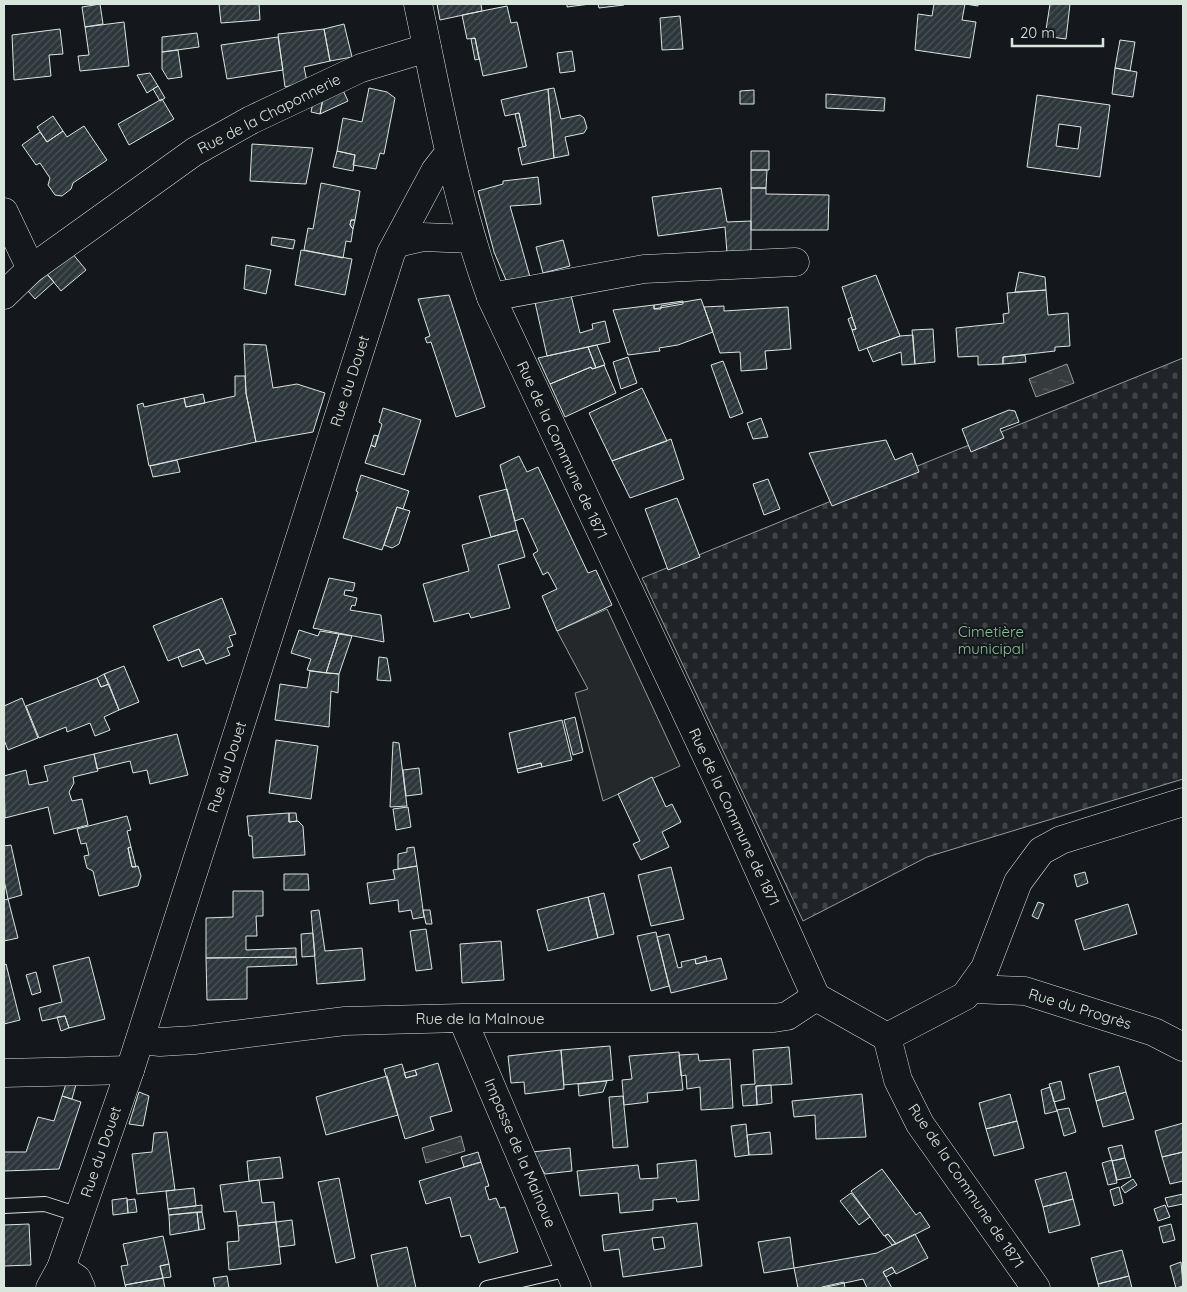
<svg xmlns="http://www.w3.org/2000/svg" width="1187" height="1292" viewBox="0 0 1187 1292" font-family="Quicksand,sans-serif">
<defs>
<pattern id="cemetery-stones" width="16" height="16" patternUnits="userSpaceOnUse" patternTransform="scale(1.25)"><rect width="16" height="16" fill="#202428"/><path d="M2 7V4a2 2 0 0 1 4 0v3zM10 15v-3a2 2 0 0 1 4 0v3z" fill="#404447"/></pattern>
<pattern id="water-ripples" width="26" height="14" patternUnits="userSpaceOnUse" patternTransform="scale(1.25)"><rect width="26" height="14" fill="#363b3e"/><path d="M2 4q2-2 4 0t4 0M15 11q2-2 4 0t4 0" fill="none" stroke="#525759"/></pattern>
<pattern id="building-hatch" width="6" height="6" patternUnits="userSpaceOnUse" patternTransform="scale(1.25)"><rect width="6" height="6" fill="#2c363c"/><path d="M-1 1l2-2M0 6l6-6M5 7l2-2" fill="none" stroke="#4a5358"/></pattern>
</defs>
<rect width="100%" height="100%" fill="#14181c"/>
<path fill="url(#cemetery-stones)" stroke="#939e99" d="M1183 358V779L927 857 803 921 642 578Z"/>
<path fill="#24282b" stroke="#939e99" d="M607 609 680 766 603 801 575 693 588 689 557 631Z"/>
<path fill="url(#water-ripples)" stroke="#939e99" d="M1067 364 1074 383 1036 397 1029 379Z
M461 1136 465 1151 426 1163 422 1148Z"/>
<path fill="url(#building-hatch)" stroke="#d8e6dc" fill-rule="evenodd" d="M100 4 103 24 85 27 82 7Z
M219 4H259L260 20 221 23Z
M437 4H481L482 11 440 20Z
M567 4H590L567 7Z
M598 4H624V5L599 8Z
M934 4H978V6L965 4 962 20 976 22 970 58 915 50 918 14 932 16Z
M1050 4H1070L1066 39 1045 36Z
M507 6 511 23 517 22 527 67 483 76 475 38 467 39 462 15Z
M680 16 683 49 662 50 660 18Z
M124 22 129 66 80 71 78 56 89 55 85 27Z
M344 24 352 57 330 61 324 29Z
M60 29 63 54 49 55 51 76 14 80 12 35Z
M324 29 330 61 304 67 307 82 285 87 278 34Z
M197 33 199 47 162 52V37Z
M278 37 283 70 227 79 221 45Z
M475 38 479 59 475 60 471 39Z
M1120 40 1135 42 1130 71 1115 68Z
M178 50 182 77 168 79 162 69V52Z
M572 51 575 71 560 73 557 53Z
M1115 68 1137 72 1133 97 1112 94Z
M150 73 158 86 147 93 137 75Z
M158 86 165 98 160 101 153 89Z
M341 86 348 101 320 114 324 93Z
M369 88 387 92 395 98 384 154 380 153 376 169 353 165 355 155 337 151 343 118 362 122Z
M554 88 561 119 580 115 584 118 587 128 584 133 565 137 569 155 554 158 548 89Z
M548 89 554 158 522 165 518 148 526 146 519 113 505 116 501 100Z
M754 90V104H740V91Z
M324 93 320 114 311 112 314 98Z
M826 94 885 98 884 111 826 108Z
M1037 95 1110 105 1100 177 1027 167ZM1059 124 1081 127 1078 149 1056 146Z
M162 99 174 119 129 145 118 124Z
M519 113 526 146 523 147 515 114Z
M53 116 63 131 47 142 37 127Z
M84 126 107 160 73 183 71 189 62 196 55 195 48 185 50 178 40 163 36 165 22 145 40 132 47 142 63 131 67 137Z
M252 144 313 148 306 184 250 181Z
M337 151 355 155 353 171 333 167Z
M751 151H769V170H751Z
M751 170H767L766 188H751Z
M538 177 541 204 510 206 530 277 506 280 494 252 478 191 503 184V181Z
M321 183 360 191 355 220H351L350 225 353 229 351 242 346 241 343 258 304 250 308 228 313 229Z
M721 188 727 222 751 221V252L727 253 725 227 658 236 652 197Z
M751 188H766V194L829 195 828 230H751Z
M351 220H355L353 229 350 225Z
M272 237 295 240 293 249 271 245Z
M563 240 570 266 543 273 536 247Z
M301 250 352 259 345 295 295 285Z
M72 253 86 270 61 291 47 274Z
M246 265 271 270 266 294 244 289Z
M1019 272 1045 277 1046 290 1015 292Z
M47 274 54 282 35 299 28 291Z
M876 275 900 336 859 351 852 330 856 329 842 287Z
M1046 290 1048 315 1068 313 1070 346 1055 347V351L1003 357V364L978 365V356L958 357 956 328 1004 323 1003 314 1009 313 1007 293Z
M570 291 580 333 593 329 592 324 605 321 610 342 547 356 534 298Z
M449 295 485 407 456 417 431 342 427 343 425 338 430 336 418 299Z
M701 299 713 332 678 345 659 348 660 351 628 355 613 310 654 305V309H661V306Z
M683 301V304L654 309V305Z
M724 306V311L788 307 791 349 765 351 767 369 741 371 740 352 720 353 704 307Z
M852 317 856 329 852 330 848 319Z
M933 329 935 362 915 364 912 330Z
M913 335 915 364 902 365 901 352 873 362 867 348 900 336Z
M244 344 266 345 273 388 297 384 325 393 313 432 256 442 246 393Z
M597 345 605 365 596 368 588 347Z
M588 347 596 368 592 369 591 367 550 384 538 358Z
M1025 355 1026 362 1003 364V357Z
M628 357 637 383 621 389 613 362Z
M723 361 743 413 730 418 711 365Z
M604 365 616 393 565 417 550 384 591 367 592 369Z
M235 376H245L246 393 256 442 149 466 137 405 143 403 144 407 184 398 186 407 235 396Z
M642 388 667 441 612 461 589 413Z
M203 394 205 403 186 407 184 398Z
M383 408 421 420 404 475 365 463 371 445 375 447 382 424 379 422Z
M1009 410 1015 411 1019 422 1000 429 1004 438 971 452 962 429Z
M761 418 768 437 753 439 747 423Z
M374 435 378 436 375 447 371 445Z
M671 439 684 479 630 498 612 461Z
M886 440 895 460 912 453 919 472 832 506 809 453Z
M519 456 527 472 538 467 588 573 596 570 612 605 557 631 542 596 557 589 548 572 543 575 533 554 538 551 523 518 515 521 500 465Z
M177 460 180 472 153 477 150 466Z
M361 475 409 491 403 509 397 507 382 550 343 538 358 492 356 491Z
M768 479 780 509 764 515 753 484Z
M507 489 517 530 491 537 479 496Z
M677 498 700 557 668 570 645 509Z
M397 507 410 511 399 544 392 548 384 545Z
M517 530 525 557 498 565 510 608 471 618 469 613 434 622 423 584 469 571 462 545Z
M329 578 355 583 353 591 345 590 344 595 357 598 355 606 352 605 350 610 381 615 384 642 313 628Z
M222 598 236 634 229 636 233 646 227 648 230 655 206 664 199 649 168 661 153 626Z
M299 630 318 636 320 631 339 634 326 673 307 670 311 659 291 653Z
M339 634 352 636 339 674 326 673Z
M199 649 204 659 182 667 178 657Z
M379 657 387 658 391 681 377 680Z
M124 666 139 702 119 710 104 674Z
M310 671 339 674 338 693 331 691 329 727 275 720 280 684 307 688Z
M104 674 109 684 101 687 97 678Z
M97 678 101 687 109 684 119 710 104 717 110 730 95 736 90 723 67 732 66 727 39 738 26 706Z
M22 698 38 738 8 750 4 740V706Z
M575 717 583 752 573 755 564 720Z
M562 720 572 760 542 767 541 763 517 769 509 733Z
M177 734 188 775 150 784 147 770 133 773 130 761 97 769 94 754Z
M276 740 318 746 311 799 269 793Z
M393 742 399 743 407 806 390 807Z
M94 754 98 771 73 777 74 783 69 792 72 801 82 799 88 825 54 834 48 807 5 818 4 776 26 770 29 785 48 781 44 766Z
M541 763 542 767 518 773 517 769Z
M419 768 422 794 406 796 403 770Z
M652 777 666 807 672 804 681 822 662 832 669 847 641 860 633 844 640 841 618 794Z
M408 807 411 827 396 830 393 809Z
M289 813H296L297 821 289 822Z
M289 813V822L298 821 303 826 305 855 253 858 252 836H249L247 816Z
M127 816 131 830 127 831 131 847 128 848 132 867 138 866 141 876 138 886 99 896 93 871 87 868 84 856 89 855 86 843 81 844 77 829Z
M11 845 22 895 8 899 4 880V846Z
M131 847 136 867H132L128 848Z
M414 847 417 866 398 869V854L407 852V848Z
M417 866 424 917 413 919 411 910 399 912 398 900 370 904 367 883 395 879 393 870Z
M671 867 684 919 651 926 638 875Z
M1085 872 1088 883 1077 887 1074 875Z
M284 874H308L309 890H284Z
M233 891H263V916H256L257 936H246V950L296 948V957L206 958V918L233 917Z
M604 893 614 934 598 938 588 897Z
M588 897 598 938 548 951 537 910Z
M8 899 18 938 4 941V900Z
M1038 902 1044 904 1038 919 1032 916Z
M1128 904 1137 934 1084 950 1075 920Z
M319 910 325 951 362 948 365 980 317 984 311 911Z
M423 910H430L432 924H426Z
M426 929 432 969 416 971 410 931Z
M656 932 669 986 651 991 637 936Z
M313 933 315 956 302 957 301 934Z
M669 934 678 968 682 967 681 962 695 959 696 964 721 958 727 979 671 993 657 937Z
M501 941 504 980 462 983 460 944Z
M706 956 707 961 696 964 695 959Z
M89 957 105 1019 69 1028 65 1016 42 1021 39 1008 62 1002 53 966Z
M296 957 297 965 247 967V999L207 1000 206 958Z
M6 964 20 1020 4 1024V965Z
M36 972 41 992 32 995 26 975Z
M65 1016 69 1028 61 1031 57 1017Z
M610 1046 613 1080 564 1085 561 1050Z
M789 1047 792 1084 756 1086 757 1105 743 1106 741 1085 755 1084 753 1050Z
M561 1050 564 1089 525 1094 524 1082 511 1083 508 1056Z
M679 1052 683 1090 647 1093 648 1102 624 1105 622 1080 632 1079 629 1056Z
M698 1054 699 1061 730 1059 733 1108 701 1110 700 1087 687 1089 686 1075 681 1076 679 1055Z
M438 1063 452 1111 430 1117 434 1130 405 1139 384 1069 402 1064 406 1078 417 1075 415 1070Z
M1119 1066 1126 1092 1096 1101 1089 1074Z
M415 1070 417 1075 406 1078 404 1073Z
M387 1076 398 1115 326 1135 316 1097Z
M77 1081 72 1099 62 1096 66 1084Z
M607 1081 603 1092 579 1096 578 1084Z
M1061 1081 1065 1099 1054 1102 1049 1084Z
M771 1085 772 1103 757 1105 756 1086Z
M1050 1087 1057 1111 1045 1114 1041 1090Z
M139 1092 149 1096 143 1126 129 1124Z
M1126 1092 1134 1119 1103 1127 1096 1101Z
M862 1094 866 1137 816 1139 815 1115 794 1117 792 1101Z
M1010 1094 1017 1121 986 1129 979 1103Z
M62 1096 81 1102 59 1169 4 1171V1152H26L38 1117 54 1121Z
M623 1096 628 1147 613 1148 609 1097Z
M1069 1108 1076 1132 1064 1136 1057 1110Z
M1017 1121 1024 1148 994 1156 986 1129Z
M1183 1123V1152L1162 1157 1155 1131Z
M746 1124 749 1155 735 1157 731 1126Z
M167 1132 175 1190 137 1194 132 1154 152 1152 154 1133Z
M770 1132 772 1154 749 1155 747 1135Z
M1122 1145 1125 1158 1112 1161 1108 1148Z
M570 1148 572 1171 545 1174 532 1152Z
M478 1152 481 1162 464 1167 461 1157Z
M1183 1152V1181L1170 1184 1162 1157Z
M280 1157 283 1178 249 1181 247 1161Z
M1125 1158 1131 1177 1117 1180 1112 1161Z
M696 1160 699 1200 677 1202 676 1198 653 1200V1210L620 1213 618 1193 580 1196 577 1171 638 1165 640 1179 658 1178 657 1164Z
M1112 1160 1117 1183 1108 1185 1102 1163Z
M481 1162 489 1186 485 1187 489 1200 496 1198 500 1208 505 1207 518 1252 479 1263 470 1235 461 1237 450 1197 426 1204 419 1181Z
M882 1169 916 1215 920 1212 930 1227 896 1244 888 1234 884 1236 851 1191Z
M1066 1172 1073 1199 1043 1207 1035 1180Z
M339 1178 355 1258 336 1263 318 1182Z
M1133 1179 1137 1185 1125 1193 1121 1187Z
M259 1180 262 1203 274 1202 276 1222 238 1226 236 1211 224 1212 220 1185Z
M1119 1187 1123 1203 1114 1206 1110 1190Z
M194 1188 196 1206 168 1209 166 1191Z
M851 1193 870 1217 859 1225 840 1201Z
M1183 1194V1204L1168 1207 1165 1198Z
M127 1198 128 1213 113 1215 112 1200Z
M135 1199 137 1212 128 1213 127 1200Z
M1073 1199 1080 1225 1049 1233 1043 1207Z
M202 1205V1212L169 1215 168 1209Z
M1165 1205 1170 1217 1158 1221 1154 1209Z
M197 1212 199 1230 170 1235 169 1215Z
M197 1212H202L205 1229 199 1230Z
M292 1220 295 1245 279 1247 276 1222Z
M276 1222 281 1264 229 1270 227 1242 239 1241 238 1226Z
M697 1223 702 1266 623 1277 619 1249 604 1251 602 1235ZM663 1237 665 1248 654 1250 652 1238Z
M29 1224 31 1265 4 1266V1225Z
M1171 1224 1175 1240 1163 1243 1159 1227Z
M888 1234 896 1244 892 1245 885 1236Z
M915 1234 928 1258 896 1274 892 1267 883 1272 892 1288H867L863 1279 822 1288H798L794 1268 877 1253Z
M163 1236 169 1264 160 1266 163 1278 125 1285 121 1266 128 1265 123 1244Z
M790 1237 794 1268 764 1273 758 1242Z
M407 1247 416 1288H378L371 1255Z
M1122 1250 1129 1276 1098 1284 1091 1258Z
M1181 1262 1183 1286 1176 1288 1170 1266Z
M169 1264 171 1277 163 1278 160 1266Z
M892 1267 895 1272 886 1277 883 1272Z
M227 1276 229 1288H215L213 1278Z
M1129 1276 1132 1288H1099L1098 1284Z
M163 1278 165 1288H126L125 1285Z
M844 1282 845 1288H822V1287Z"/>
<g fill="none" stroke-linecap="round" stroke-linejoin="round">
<g stroke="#d8e6dc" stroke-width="16">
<path id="service" d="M4 1206 45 1204 79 1215
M487 1288 569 1269"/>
</g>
<g stroke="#d8e6dc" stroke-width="29">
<path id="minor" d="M4 212 31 269
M4 295 31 269 194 152 251 120 361 68 427 48
M491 297 644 269 795 262
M972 989 1025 991 1154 1032 1183 1047
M462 1018 577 1288
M887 1037 965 996 985 968 1018 882 1041 851 1061 840 1183 802
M140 1040 160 1042 194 1040 345 1021 462 1018H774L787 1016 816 997
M4 1073 130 1070
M61 1268 77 1279 81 1288"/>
</g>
<g stroke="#d8e6dc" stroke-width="29">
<path id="tertiary" d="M418 4C439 102 456 202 491 297L731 808 816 997 887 1037 898 1080 920 1124 1036 1288
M397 243 423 237 471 239
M50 1288 61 1268 130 1070 391 253 435 171 449 153"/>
</g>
<use href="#service" stroke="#14181c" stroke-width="14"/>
<use href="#minor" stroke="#14181c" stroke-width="28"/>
<use href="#tertiary" stroke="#14181c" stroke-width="28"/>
</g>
<g text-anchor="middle" stroke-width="4" stroke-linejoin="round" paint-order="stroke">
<g font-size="15" fill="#d8e6dc" stroke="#14181c">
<text transform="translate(269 114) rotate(-27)" y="5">Rue de la Chaponnerie</text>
<text transform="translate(350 381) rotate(-72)" y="5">Rue du Douet</text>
<text transform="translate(562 450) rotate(65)" y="5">Rue de la Commune de 1871</text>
<text transform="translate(227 767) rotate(-72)" y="5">Rue du Douet</text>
<text transform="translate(734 817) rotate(65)" y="5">Rue de la Commune de 1871</text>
<text transform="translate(1080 1009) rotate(17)" y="5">Rue du Progrès</text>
<text x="480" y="1024">Rue de la Malnoue</text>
<text transform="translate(101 1152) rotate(-71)" y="5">Rue du Douet</text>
<text transform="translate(520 1153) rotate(67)" y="5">Impasse de la Malnoue</text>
<text transform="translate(966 1186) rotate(56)" y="5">Rue de la Commune de 1871</text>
</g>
<g font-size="15" fill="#8ac095" stroke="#14181c">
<text x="991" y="637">Cimetière<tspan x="991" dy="17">municipal</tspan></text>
</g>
</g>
<rect width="1187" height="1292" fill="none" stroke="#d8e6dc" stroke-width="10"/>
<path d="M1012 38v8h91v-8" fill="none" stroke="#d8e6dc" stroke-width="2.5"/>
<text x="1020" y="38" font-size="15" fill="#d8e6dc" stroke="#14181c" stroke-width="4" paint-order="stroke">20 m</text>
</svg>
